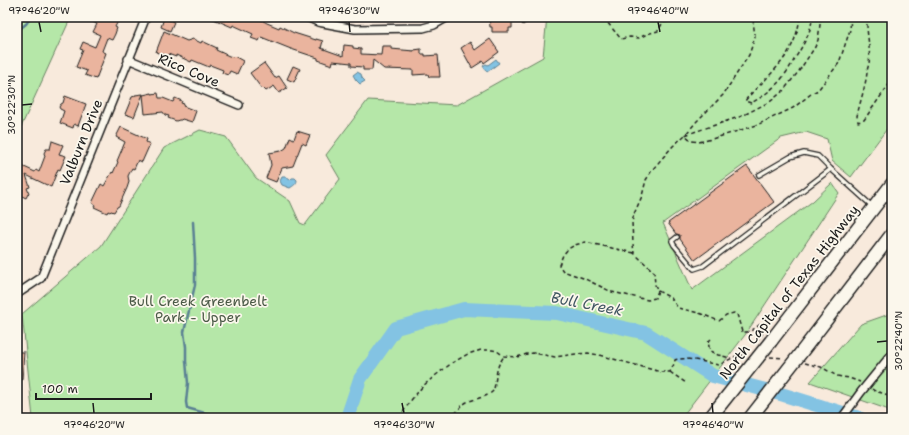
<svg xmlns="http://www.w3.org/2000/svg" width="909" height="435" viewBox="0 0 909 435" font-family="'Shantell Sans',sans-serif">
<rect width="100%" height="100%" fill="#f8eadc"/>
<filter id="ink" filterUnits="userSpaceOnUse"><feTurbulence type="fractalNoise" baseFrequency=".025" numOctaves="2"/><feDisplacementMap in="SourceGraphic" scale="8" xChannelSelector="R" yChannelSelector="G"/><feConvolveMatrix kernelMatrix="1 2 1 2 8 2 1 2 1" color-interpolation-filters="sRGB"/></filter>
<g filter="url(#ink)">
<path fill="#b5e7a8" stroke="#688262" d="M17 17H71L17 136Z
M547 17H892V122L851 177 832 161 827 139 806 132 781 138 663 223 692 290 813 201 832 183 839 193 745 335 681 418H33L22 314 101 246 164 148 200 130 226 137 256 178 290 201 300 223 305 225 340 179 326 155 368 100 457 105 543 57Z
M892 313V411L810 382 861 324Z"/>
<path fill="#83c3e3" stroke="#5a8093" d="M496 59 499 63 487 72 483 66 486 64 488 65Z
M357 72 361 74 362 78 365 81 360 84 356 80 353 75Z
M282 177H286L290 180 292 178H295L297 180C297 184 293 186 290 188L282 185 280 181Z"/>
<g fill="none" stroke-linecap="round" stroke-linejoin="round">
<path stroke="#5a8093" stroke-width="2.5" d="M17 31 26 24 31 17
M193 222 195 258V285L184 332 186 347V361L188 383 186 402 187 408 212 415 213 418"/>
<path stroke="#83c3e3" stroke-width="14" d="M347 418 360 379 396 328 464 309 557 313 646 333 713 376 784 395 859 418"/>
</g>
<path fill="#eab49e" stroke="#1c1c1c" d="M95 17H120L115 27 117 28 115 34 112 40 107 38 102 51 106 53 96 79 85 75 87 71 76 67 83 50 80 49 83 42 95 47 100 35 93 32 97 24 93 22Z
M209 17H256L267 23 279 28 280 26 294 33 316 40V39L323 41 321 48 343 56 344 45 353 46V48L361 49V54L381 55 382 46H391V49L414 51V50L421 49V54H425V56L438 55 440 77H429L428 74 413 75V70L384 69 373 60 372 70H363V67L351 66V63L333 61 332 65 318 60V58L291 49 261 37 259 41 251 38 253 34 233 25 232 27Z
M489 17H506V18H512V28H509V32H492V27H490Z
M523 17 528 21 523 25 519 21Z
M164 18 174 22 170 31 161 27Z
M164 31 187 41 193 39 201 43 202 41 217 48 216 50 229 56 233 57 234 56 243 61 237 74 230 71 228 75 222 73 223 70 210 65 209 67 192 60 191 62 176 55V57L168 54 167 56 163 54V55L156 52Z
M490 39 499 52 484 63 483 61 472 68 461 48 470 42 475 50Z
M264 63 275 78 279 76 287 88 279 93 274 86 266 91 263 88 262 89 250 73Z
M293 66 300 69 294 82 287 79Z
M152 93V94L158 93 159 98H163L173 102 175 98 182 101 181 103 184 104 183 106 196 111 192 122 182 119 181 120H179L176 121 168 118 169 116 165 115 163 112 145 114 143 95Z
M143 94 134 117 125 114 132 97 135 96V95Z
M65 96 86 104 78 126 74 124 73 128 60 123 64 111 60 109 59 107 61 104 63 103Z
M121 127 147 139 146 142 150 144 142 162 138 160 134 169 132 168 128 176 129 182 127 188 122 199 119 206 117 207 114 212 111 211 110 212 108 211 107 213 94 207 95 205 92 203 101 184 104 186 112 172 113 173 118 162 117 161 125 142 116 137Z
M297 131 310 135 306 145 302 143 293 166 282 168 276 182 266 178 271 165 269 153 281 151 286 148 290 137 294 139Z
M52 141 63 145 59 154 66 156 60 170 58 169 51 187 26 175 30 187 27 188 29 193 28 194 26 198 22 196 17 184V169L22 166 35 172 36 170 39 172 45 156 44 153 46 149H50Z
M747 166 774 202 695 260 680 239V235L676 234 668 223Z
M17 352H24L22 380H17Z"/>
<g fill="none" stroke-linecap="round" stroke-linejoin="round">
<g stroke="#1c1c1c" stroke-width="6">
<path id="service" d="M759 175 790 157 804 153 818 156 831 169 872 206
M677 237 672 241 674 245 694 269 703 266 831 169"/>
</g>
<g stroke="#1c1c1c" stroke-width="10">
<path id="minor" d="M307 17 318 22 355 29 423 28 434 25 448 17
M128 59 239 105
M17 294 41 278 146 17
M842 418 861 392 892 354"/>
</g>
<g stroke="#1c1c1c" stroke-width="15">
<path id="trunk" d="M771 341 892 184
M800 354 892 234
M710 418 717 409"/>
</g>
<path stroke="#1c1c1c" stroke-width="1.5" stroke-dasharray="4 3" stroke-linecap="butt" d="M596 17 598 20 606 22
M605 17 607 22 621 39 630 37 639 38 647 34 658 31 663 22 687 20 690 17
M800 17C796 47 783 62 762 83 756 89 750 94 745 101L751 103C765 96 779 84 788 70 792 64 795 58 799 52 805 41 812 30 812 17
M821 17 818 40 815 47 799 71 783 91 771 101 742 116 685 135 692 141 699 142 712 139 757 125 793 108 811 94 818 90 839 63 850 30 851 17
M867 17C866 33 871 48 869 64 868 67 867 70 867 73 865 88 860 102 857 116L858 122 864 120 892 80
M634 253 585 242 575 245 568 249 563 255 559 265 563 271 583 278 612 292 648 300 655 298 658 291 655 285 654 272 634 253 633 244 632 222 634 214 642 196 646 180 652 170 673 146 685 135 697 121 723 95 749 55 755 37 753 20 750 17
M658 291 671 298 678 308 699 313 719 321 726 315 734 313 737 314 742 332H749L761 324C766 329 762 334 759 339
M711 339 708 342 710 351 718 355 731 358
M770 357 784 358
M805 363 821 367 837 376 849 378 860 382
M670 372 686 383
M872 389 875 391 892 396
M399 418 412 399 423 386 436 375 452 363 468 354 481 350H492L497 351 504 356 517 357 527 354 533 353 555 357 576 354 588 353 599 355 661 372H670L674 364 675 360C685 356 707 363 719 365L738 355H746
M449 418C457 415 459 406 467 402 474 399 488 397 493 391 495 389 496 372 498 367 499 363 502 360 504 356"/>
<use href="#service" stroke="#fbf7ec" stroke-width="3.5"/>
<use href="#minor" stroke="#fbf7ec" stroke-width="7"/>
<use href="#trunk" stroke="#fbf7ec" stroke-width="12"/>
<g stroke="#1c1c1c" stroke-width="15" stroke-linecap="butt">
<path id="trunk-bridge" d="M717 409 771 341
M750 418 800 354"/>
</g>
<use href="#trunk-bridge" stroke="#fbf7ec" stroke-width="12"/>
</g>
</g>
<path fill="none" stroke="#1c1c1c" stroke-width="1.5" d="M39 22 41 32M349 22 350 32M658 22 660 32M22 105 32 104M877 342 887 341M93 403 94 413M402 403 404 413M712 403 713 413"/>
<g text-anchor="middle" stroke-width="3.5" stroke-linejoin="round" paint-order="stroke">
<g font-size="14" fill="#1c1c1c" stroke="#fbf7ec">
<text transform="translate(189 70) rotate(23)" y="5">Rico Cove</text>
<text transform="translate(81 142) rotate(-68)" y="5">Valburn Drive</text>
<text transform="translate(789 292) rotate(-52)" y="5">North Capital of Texas Highway</text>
</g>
<g font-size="14" fill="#4a5946" stroke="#fbf7ec">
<text x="198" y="306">Bull Creek Greenbelt<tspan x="198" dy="16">Park - Upper</tspan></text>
</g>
<g font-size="15" font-style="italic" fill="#405662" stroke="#fbf7ec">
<text transform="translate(587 304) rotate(11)" y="5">Bull Creek</text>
</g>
</g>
<rect width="909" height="435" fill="none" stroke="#fbf7ec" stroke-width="44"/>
<path d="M36 393v6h115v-6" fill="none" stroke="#1c1c1c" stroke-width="2"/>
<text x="42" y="393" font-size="12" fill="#1c1c1c" stroke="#fbf7ec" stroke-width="3" paint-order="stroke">100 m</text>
<rect x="22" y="22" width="865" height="391" fill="none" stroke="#1c1c1c" stroke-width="1.5"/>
<g font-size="10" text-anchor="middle" fill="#1c1c1c">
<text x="39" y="14">97°46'20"W</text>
<text x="349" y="14">97°46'30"W</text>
<text x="658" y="14">97°46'40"W</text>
<text transform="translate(11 105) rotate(-90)" y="4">30°22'30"N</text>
<text transform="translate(898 341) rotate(-90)" y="4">30°22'40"N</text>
<text x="94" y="428">97°46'20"W</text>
<text x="404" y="428">97°46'30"W</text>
<text x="713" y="428">97°46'40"W</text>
</g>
</svg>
